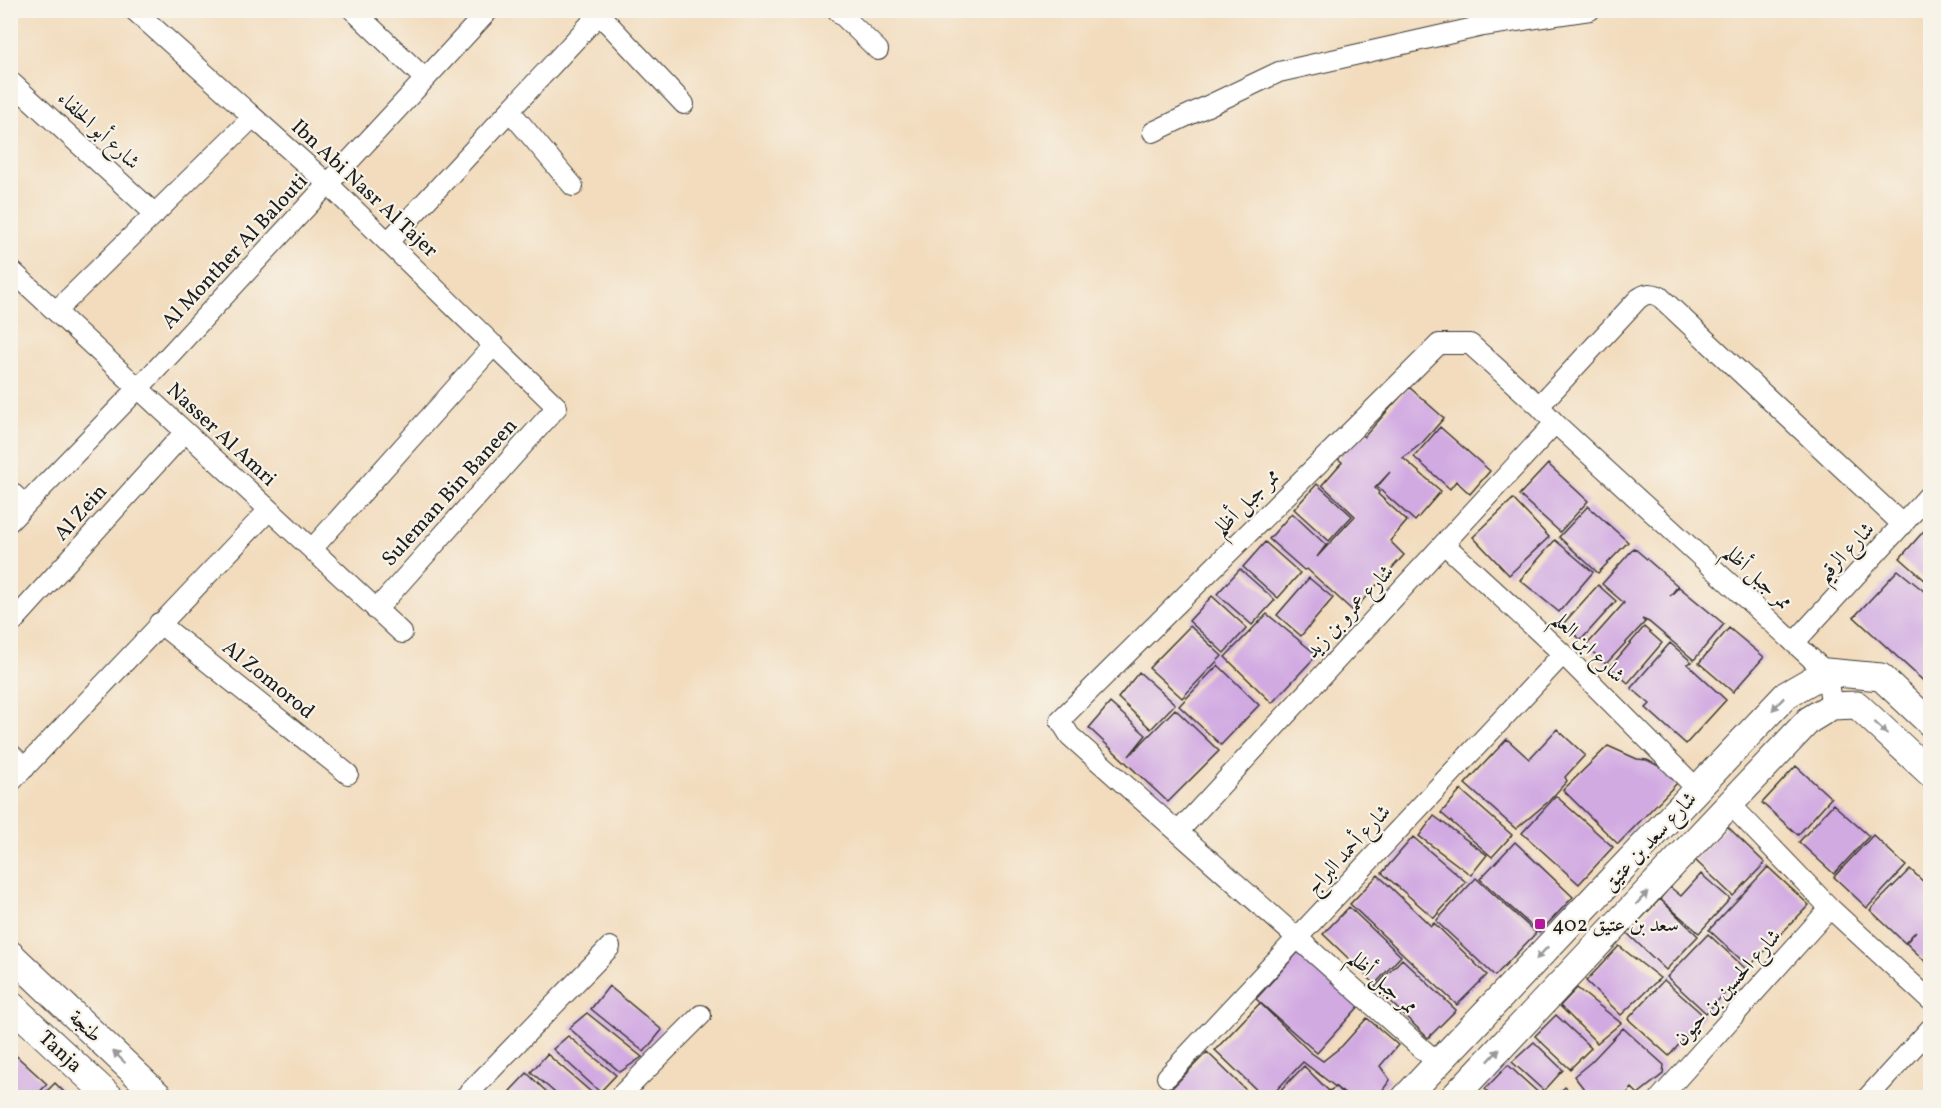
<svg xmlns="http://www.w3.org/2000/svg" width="1941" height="1108" viewBox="0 0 1941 1108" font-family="Vollkorn,Amiri,serif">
<rect width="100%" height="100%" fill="#f7f3e8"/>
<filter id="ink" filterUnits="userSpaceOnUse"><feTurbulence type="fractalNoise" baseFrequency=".0167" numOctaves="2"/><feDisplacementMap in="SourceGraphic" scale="12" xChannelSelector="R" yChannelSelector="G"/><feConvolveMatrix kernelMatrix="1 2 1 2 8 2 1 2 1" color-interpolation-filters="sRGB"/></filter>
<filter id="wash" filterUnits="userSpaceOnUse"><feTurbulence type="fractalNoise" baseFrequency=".008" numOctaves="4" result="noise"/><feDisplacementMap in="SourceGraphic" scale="24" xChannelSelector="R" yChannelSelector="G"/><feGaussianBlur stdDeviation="1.35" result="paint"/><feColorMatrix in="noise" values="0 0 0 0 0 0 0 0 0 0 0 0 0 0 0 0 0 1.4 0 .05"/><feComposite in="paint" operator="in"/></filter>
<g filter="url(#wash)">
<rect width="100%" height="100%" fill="#f2dcbd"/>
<g id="blocks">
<path fill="#d1aae2" d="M1409 387 1444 418 1422 443 1403 458 1441 491 1415 521 1377 487 1390 472 1375 488 1379 492 1378 494 1407 521 1390 541 1404 555 1353 611 1307 569 1304 570 1269 539 1292 513 1326 545 1317 557 1355 516 1322 485 1342 462 1338 459 1361 434 1364 437Z
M1440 427 1490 471 1470 494 1456 481 1450 489 1414 457Z
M1548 464 1588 501 1560 532 1519 495Z
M1317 484 1352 516 1329 541 1294 509Z
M1513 499 1549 537 1509 575 1473 537Z
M1588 506 1628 542 1598 573 1559 537Z
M1930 524V577L1927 582 1900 558Z
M1555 540 1593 572 1559 612 1520 580Z
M1265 542 1300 573 1278 598 1243 567Z
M1634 548 1678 586 1670 596 1679 587 1724 624 1694 660 1649 622 1642 619 1645 622 1606 664 1586 646 1624 603 1602 584Z
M1240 569 1275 600 1252 625 1217 594Z
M1898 570 1930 596V687L1854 617Z
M1309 578 1333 598 1301 636 1277 615Z
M1598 585 1616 601 1581 640 1563 624Z
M1212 596 1247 628 1224 653 1189 621Z
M1267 614 1317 655 1272 703 1225 657Z
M1190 626 1222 656 1182 698 1149 668Z
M1644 627 1662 643 1628 683 1610 667Z
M1729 628 1764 657 1733 692 1699 663Z
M1670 643 1692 662 1687 664 1726 700 1686 744 1646 708 1650 704 1631 688Z
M1218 665 1259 705 1221 745 1179 706Z
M1139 672 1175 704 1151 729 1118 698Z
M1110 703 1146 735 1129 756 1175 709 1219 751 1168 802 1089 728Z
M1557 729 1585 755 1565 777 1567 781 1549 801 1516 829 1465 784 1507 739 1529 759Z
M1608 746 1637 759 1647 760 1682 778 1618 844 1563 790Z
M1796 766 1831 798 1798 835 1762 803Z
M1461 790 1512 835 1492 857 1441 813Z
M1556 796 1613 847 1579 884 1522 833Z
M1833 804 1869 836 1834 874 1799 842Z
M1434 816 1487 855 1471 875 1419 836Z
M1727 826 1765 863 1733 896 1695 860Z
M1873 835 1906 866 1867 908 1834 877Z
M1413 837 1466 882 1434 918 1382 873Z
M1515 842 1573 897 1539 933 1480 879Z
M1768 867 1809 905 1749 967 1709 930Z
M1910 869 1930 888V966L1906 943 1916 931 1905 943 1870 910Z
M1701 874 1730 899 1699 933 1660 899 1670 887 1681 896Z
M1378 875 1431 926 1434 923 1487 975 1457 1005 1350 904Z
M1476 878 1536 933 1495 976 1437 922V920Z
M1660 899 1698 936 1666 970 1627 933Z
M1349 907 1401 956 1375 984 1323 934Z
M1708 934 1747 970 1706 1013 1667 977Z
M1619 946 1660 978 1621 1015 1586 981Z
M1300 950 1361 1004 1317 1053 1256 999Z
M1402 959 1456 1010 1428 1038 1375 987Z
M1664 980 1704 1016 1669 1056 1628 1019Z
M609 986 662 1030 644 1052 591 1009Z
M1577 988 1621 1023 1597 1043 1560 1006Z
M1260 1003 1310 1052 1323 1061 1342 1046 1367 1018 1398 1045 1380 1066 1390 1080 1377 1098H1350L1303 1062 1269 1098H1265L1215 1050Z
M587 1013 642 1057 620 1072 569 1028Z
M1556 1015 1591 1048 1570 1069 1535 1036Z
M1623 1028 1664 1065 1663 1074 1638 1094 1632 1088 1627 1093 1630 1098H1591L1574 1076 1591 1062Z
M568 1036 616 1075 600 1092 553 1049Z
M1534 1042 1563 1070 1544 1091 1512 1062Z
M10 1050 47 1084 34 1098H10Z
M1207 1052 1254 1098H1172L1167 1093Z
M547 1054 598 1098H561L531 1072Z
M1508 1065 1544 1098H1494L1485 1089Z
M1304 1066 1329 1091 1336 1087 1346 1098H1273Z
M527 1073 553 1098H517L510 1091Z
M55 1083 70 1098H40Z
M1565 1087 1576 1098H1554Z"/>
</g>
</g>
<g filter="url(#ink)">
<use href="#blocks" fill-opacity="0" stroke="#3c3934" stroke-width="1.5"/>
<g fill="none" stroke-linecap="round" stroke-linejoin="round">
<g stroke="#3c3934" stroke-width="22">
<path id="street" d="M134 10 328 184 557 407 376 610
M353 10 425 79
M837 10 878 50
M599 14 684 104
M10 81 155 214
M510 111 573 186
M1153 132 1279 72 1483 26 1590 10
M388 242 603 10
M10 269 402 633
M56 311 253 117
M1539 406 1638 299C1646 293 1650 293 1659 296L1903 525
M10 491 25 505
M10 521 152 374 489 10
M1444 544 1563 654 1697 789
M312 549 494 345
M159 623 348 774
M10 625 185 432
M1794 643 1930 494
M10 753 25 768
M10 783 269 510
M1730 804 1830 908 1930 1000
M1178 832 1555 423
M1438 1063 1070 736 1060 720 1439 344H1470L1539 406 1555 423 1826 672 1832 706
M1167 1077 1563 654
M464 1098 610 947
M618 1098 701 1015
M1660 1098 1830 908
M1867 1098 1930 1029"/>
</g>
<g stroke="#3c3934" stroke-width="29">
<path id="secondary" d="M10 954 161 1098
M10 1004 111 1098
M1405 1098 1786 695 1826 672 1881 677 1930 723
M1453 1098 1809 720 1832 706 1857 705 1930 773"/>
</g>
<use href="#street" stroke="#fff" stroke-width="20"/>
<use href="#secondary" stroke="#fff" stroke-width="27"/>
</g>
<defs><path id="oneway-solid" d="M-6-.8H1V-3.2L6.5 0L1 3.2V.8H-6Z" transform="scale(1.5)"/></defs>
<g fill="#999">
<use href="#oneway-solid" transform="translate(1778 704) rotate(133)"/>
<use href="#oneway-solid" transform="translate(1881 728) rotate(43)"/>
<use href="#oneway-solid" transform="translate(1642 898) rotate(-47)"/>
<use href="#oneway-solid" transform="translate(1542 953) rotate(133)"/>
<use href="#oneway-solid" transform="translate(1494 1055) rotate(-47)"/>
<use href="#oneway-solid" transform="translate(119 1057) rotate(-136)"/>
</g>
</g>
<rect fill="#b5179e" stroke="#f7f3e8" stroke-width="2" x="1534" y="918" width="12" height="12" rx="3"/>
<g text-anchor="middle" stroke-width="4.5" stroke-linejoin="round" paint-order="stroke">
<g font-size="21" fill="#1c1c1c" stroke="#f7f3e8">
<text transform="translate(99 130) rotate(43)" y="7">شارع أبو الحلفاء</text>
<text transform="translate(365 188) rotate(43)" y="7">Ibn Abi Nasr Al Tajer</text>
<text transform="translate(234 251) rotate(-47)" y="7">Al Monther Al Balouti</text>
<text transform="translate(222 434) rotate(43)" y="7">Nasser Al Amri</text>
<text transform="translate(449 492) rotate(-48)" y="7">Suleman Bin Baneen</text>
<text transform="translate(1246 502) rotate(-45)" y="7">ممر جبل أظلم</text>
<text transform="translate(80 512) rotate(-48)" y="7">Al Zein</text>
<text transform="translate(1845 552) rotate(-47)" y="7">شارع الرقيم</text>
<text transform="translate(1758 577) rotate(43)" y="7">ممر جبل أظلم</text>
<text transform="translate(1349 611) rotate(-47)" y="7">شارع عمرو بن زيد</text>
<text transform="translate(1589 647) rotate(44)" y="7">شارع ابن العلم</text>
<text transform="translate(269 679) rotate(39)" y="7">Al Zomorod</text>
<text transform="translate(1649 841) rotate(-47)" y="7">شارع سعد بن عتيق</text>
<text transform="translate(1348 849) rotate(-47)" y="7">شارع أحمد البراج</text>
<text transform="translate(1383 982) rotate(42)" y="7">ممر جبل أظلم</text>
<text transform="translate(1727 987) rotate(-48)" y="7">شارع الحسين بن حيون</text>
<text transform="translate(86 1026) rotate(44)" y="7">طنجة</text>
<text transform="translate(61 1051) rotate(43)" y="7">Tanja</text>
</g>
<g font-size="21" fill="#1c1c1c" stroke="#f7f3e8" text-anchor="start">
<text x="1552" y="931">سعد بن عتيق 402</text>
</g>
</g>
<rect width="1941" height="1108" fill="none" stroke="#f7f3e8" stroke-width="36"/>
</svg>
